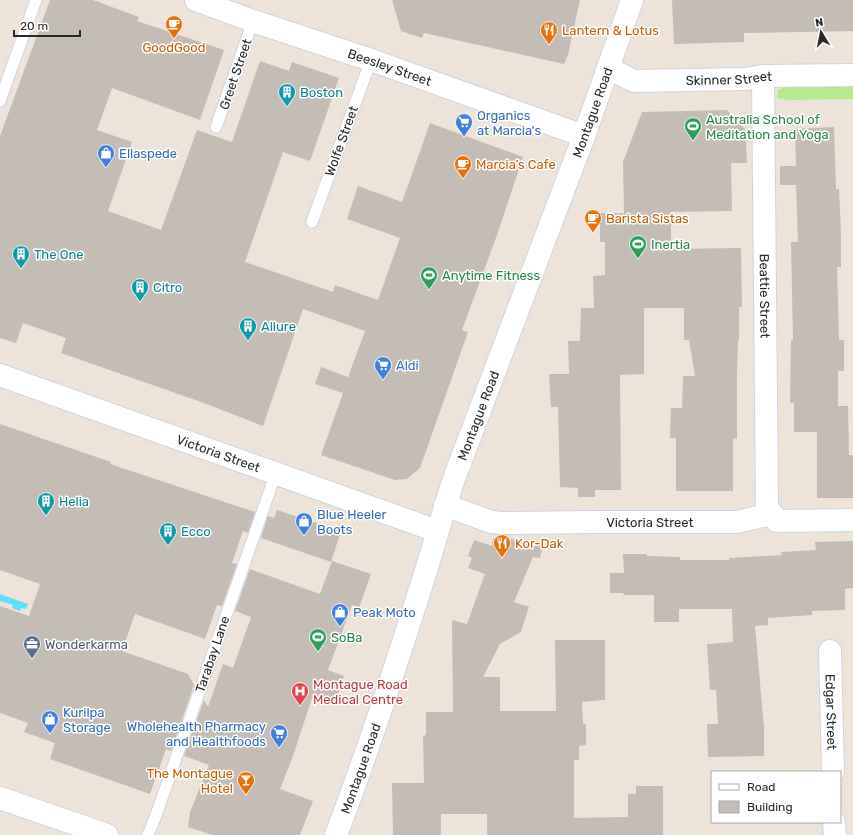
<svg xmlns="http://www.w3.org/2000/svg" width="853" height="835" viewBox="0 0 853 835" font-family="Rubik,sans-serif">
<rect width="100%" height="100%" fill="#ede3d9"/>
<path fill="#b6ea8f" d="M796 85H853V99L789 100 777 98 778 90 785 87Z"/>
<path fill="#60e0fc" d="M0 594 28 604 26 609 21 608 20 611 12 608 13 605 0 601Z"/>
<path fill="#c4bdb6" d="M50 0H93L139 17 137 21 224 50 200 120 112 88 97 130 132 142 108 211 161 230 197 130 232 142 260 61 289 71 292 62 339 78 310 161 283 152 245 262 333 292 335 285 378 300 400 238 347 219 358 186 402 202 430 123 523 157 497 235 462 330 468 332 420 468 407 479 395 480 321 455 343 393 315 384 321 367 348 377 365 331 303 309 263 426 204 403 61 353 66 338 23 323 16 343 0 338V136Z
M392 0H580L568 55 564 64 424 33 422 38 401 31Z
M672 0H853V31L744 33V42L674 44Z
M727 110 745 129 746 141 747 163H731L732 211 671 212V249L741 248 742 307H739V340H738L737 373V439L733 438V491H676V438H670L671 408H682L683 376H695L689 340H684V308H644V374L620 375 621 490H595V497H578V488L560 487 558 407H551L549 374H569L568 341H580L581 308H594L593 276 605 275V242H600V213H624L623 162 642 112Z
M834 127 836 189H839L841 233V267H837L839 340H844V371H838V406H848L849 455H853V498H817V432H794V403H790L791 340H793L791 242H798L796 185H780V166H796L795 129Z
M0 424 111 462 110 464 255 512 248 533 243 531 232 563 237 564 222 606 217 605 205 639 135 614 122 651 188 674 194 685 171 751 166 749 150 794 50 759 55 743 24 732 28 723 0 713V606L29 616 40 584 0 570Z
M277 510 341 531 331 562 261 538 268 516 274 518Z
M493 538 544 541 540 558 533 557 514 602 529 607 521 632 500 644 483 677H500V711H556L555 640H605V700L582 702 583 724H586V745L579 746V760H574V818L628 817V794H636V786H663V835H487V814H441V835H393L392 783H424L423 736 426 735V712H453L452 620 467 624 485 574 468 568 472 558 468 556 474 540 492 546Z
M853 541V588L845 589V610L812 611V615L768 618V625L755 626 764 728V756L708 757 707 724H718L716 690H710L707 644 733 642 732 609H679V622H654V595H624L623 593H610V573H624L623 554H647V556L680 557V560H729V558L782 555 781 552 816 550 815 542Z
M332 561 371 574 359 608 352 605 328 670 344 676 335 703 313 695 292 759 280 789 313 801 300 835H212L188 827 190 812 209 765 184 756 204 700 208 707 223 664 233 668 251 617 235 611 250 569 320 594Z"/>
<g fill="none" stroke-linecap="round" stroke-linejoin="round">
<g stroke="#ced4e4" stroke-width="13">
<path id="lane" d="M0 101 36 0
M216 127 253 21
M312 222 371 60
M148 835 155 818 276 473"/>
</g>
<g stroke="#ced4e4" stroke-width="24">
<g id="street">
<path id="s1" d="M196 0 253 21 371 60 584 136"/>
<path id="s2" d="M608 68 634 81 745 79 763 76 853 75"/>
<path id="s3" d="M763 76 767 507 777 521 853 520"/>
<path id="s4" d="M0 375 437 531"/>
<path id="s5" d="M445 505 491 522 502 523 593 522H737L771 514"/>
<path id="s6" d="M830 651 833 772"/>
<path d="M0 798 107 835"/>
<path d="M834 822 835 835"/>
</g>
</g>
<g stroke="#ced4e4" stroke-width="24">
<g id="secondary">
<path id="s7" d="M336 835C368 751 396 666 423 580 434 546 443 511 455 476L584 136 632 0"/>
</g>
</g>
<use href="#lane" stroke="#fff" stroke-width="11"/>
<use href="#street" stroke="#fff" stroke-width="22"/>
<use href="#secondary" stroke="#fff" stroke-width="22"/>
</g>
<defs>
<g id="cafe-pin" transform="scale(0.9)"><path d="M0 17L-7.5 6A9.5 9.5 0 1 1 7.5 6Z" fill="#e8710a" stroke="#fff"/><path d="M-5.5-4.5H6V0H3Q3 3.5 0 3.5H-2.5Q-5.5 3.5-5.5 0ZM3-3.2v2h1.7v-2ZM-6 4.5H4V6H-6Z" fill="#fff"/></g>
<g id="restaurant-pin" transform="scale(0.9)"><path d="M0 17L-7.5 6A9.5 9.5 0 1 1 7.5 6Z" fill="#e8710a" stroke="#fff"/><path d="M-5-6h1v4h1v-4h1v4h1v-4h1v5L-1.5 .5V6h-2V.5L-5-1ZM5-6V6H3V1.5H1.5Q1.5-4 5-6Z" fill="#fff"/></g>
<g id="building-pin" transform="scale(0.9)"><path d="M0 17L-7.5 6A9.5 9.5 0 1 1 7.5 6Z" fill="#0f9aa8" stroke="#fff"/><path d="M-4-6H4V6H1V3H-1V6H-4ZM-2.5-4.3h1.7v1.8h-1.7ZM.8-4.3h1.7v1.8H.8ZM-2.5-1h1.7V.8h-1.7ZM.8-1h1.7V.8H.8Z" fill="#fff"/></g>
<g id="supermarket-pin" transform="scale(0.9)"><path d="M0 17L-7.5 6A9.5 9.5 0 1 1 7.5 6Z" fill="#3f7fe0" stroke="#fff"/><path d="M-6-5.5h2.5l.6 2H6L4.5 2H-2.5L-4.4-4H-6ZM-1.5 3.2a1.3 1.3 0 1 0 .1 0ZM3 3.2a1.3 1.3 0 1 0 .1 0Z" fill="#fff"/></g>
<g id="stadium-pin" transform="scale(0.9)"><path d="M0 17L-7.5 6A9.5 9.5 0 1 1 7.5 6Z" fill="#2e9e5b" stroke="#fff"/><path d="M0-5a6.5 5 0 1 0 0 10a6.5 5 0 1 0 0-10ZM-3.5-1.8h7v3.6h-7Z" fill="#fff"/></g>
<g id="shop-pin" transform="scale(0.9)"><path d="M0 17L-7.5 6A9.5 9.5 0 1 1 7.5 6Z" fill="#3f7fe0" stroke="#fff"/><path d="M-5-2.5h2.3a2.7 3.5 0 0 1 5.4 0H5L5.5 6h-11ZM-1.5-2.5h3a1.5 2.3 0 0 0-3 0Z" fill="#fff"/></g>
<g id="office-pin" transform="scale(0.9)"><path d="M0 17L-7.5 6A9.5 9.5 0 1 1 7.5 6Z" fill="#5c6f8a" stroke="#fff"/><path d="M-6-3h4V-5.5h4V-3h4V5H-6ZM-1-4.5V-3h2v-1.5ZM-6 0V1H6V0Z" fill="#fff"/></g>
<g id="hospital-pin" transform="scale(0.9)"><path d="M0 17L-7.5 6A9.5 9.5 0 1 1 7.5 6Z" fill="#e0444e" stroke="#fff"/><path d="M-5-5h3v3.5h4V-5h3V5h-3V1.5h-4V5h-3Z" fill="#fff"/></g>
<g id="bar-pin" transform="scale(0.9)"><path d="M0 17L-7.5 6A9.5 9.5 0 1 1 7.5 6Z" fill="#e8710a" stroke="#fff"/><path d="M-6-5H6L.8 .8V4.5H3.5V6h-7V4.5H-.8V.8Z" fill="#fff"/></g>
</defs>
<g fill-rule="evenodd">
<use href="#cafe-pin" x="174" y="24"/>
<use href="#restaurant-pin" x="549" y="30"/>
<use href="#building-pin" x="287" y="92"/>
<use href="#supermarket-pin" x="464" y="122"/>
<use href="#stadium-pin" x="693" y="126"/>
<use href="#shop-pin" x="106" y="153"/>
<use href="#cafe-pin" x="463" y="164"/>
<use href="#cafe-pin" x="593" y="218"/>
<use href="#stadium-pin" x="638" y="244"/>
<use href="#building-pin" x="21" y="254"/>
<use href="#stadium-pin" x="429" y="275"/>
<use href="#building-pin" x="140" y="287"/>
<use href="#building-pin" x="248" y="326"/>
<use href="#supermarket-pin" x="383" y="365"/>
<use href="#building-pin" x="46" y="501"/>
<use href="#shop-pin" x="304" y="521"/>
<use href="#building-pin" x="168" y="531"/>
<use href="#restaurant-pin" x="502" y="543"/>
<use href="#shop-pin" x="340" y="612"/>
<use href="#stadium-pin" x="318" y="637"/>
<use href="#office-pin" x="32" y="644"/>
<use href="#hospital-pin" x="300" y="691"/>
<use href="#shop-pin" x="50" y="719"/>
<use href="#supermarket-pin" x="279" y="733"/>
<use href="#bar-pin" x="246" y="780"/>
</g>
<g text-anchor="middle" stroke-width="3" stroke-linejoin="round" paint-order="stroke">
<g font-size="13" fill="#c56008" stroke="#fff" text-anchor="start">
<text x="562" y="35">Lantern &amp; Lotus</text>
<text x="174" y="52" text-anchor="middle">GoodGood</text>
<text x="476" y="169">Marcia’s Cafe</text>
<text x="606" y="223">Barista Sistas</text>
<text x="515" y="548">Kor-Dak</text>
<text x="233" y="778" text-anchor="end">The Montague<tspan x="233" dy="15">Hotel</tspan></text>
</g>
<g font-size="13" fill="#292929" stroke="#fff">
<text dy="5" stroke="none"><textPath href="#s1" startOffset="205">Beesley Street</textPath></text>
<text transform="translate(235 74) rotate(-71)" y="5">Greet Street</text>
<text dy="5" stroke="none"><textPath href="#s2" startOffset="124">Skinner Street</textPath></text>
<text dy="5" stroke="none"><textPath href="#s7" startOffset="767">Montague Road</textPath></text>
<text transform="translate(341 141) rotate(-70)" y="5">Wolfe Street</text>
<text dy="5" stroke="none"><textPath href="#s3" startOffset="220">Beattie Street</textPath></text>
<text dy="5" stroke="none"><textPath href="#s7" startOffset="443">Montague Road</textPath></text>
<text dy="5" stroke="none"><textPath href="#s4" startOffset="232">Victoria Street</textPath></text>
<text dy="5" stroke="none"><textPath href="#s5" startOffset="208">Victoria Street</textPath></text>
<text transform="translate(212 654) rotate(-71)" y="5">Tarabay Lane</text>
<text dy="5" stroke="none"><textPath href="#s6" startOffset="61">Edgar Street</textPath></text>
<text dy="5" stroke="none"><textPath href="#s7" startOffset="71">Montague Road</textPath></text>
</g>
<g font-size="13" fill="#0d838f" stroke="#fff" text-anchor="start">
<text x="300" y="97">Boston</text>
<text x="34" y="259">The One</text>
<text x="153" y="292">Citro</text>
<text x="261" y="331">Allure</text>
<text x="59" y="506">Helia</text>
<text x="181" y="536">Ecco</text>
</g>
<g font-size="13" fill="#366cbe" stroke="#fff" text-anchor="start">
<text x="477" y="120">Organics<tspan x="477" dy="15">at Marcia's</tspan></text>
<text x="119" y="158">Ellaspede</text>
<text x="396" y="370">Aldi</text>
<text x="317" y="519">Blue Heeler<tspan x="317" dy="15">Boots</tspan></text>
<text x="353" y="617">Peak Moto</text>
<text x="63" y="717">Kurilpa<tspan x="63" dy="15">Storage</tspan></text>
<text x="266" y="731" text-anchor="end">Wholehealth Pharmacy<tspan x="266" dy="15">and Healthfoods</tspan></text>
</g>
<g font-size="13" fill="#27864d" stroke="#fff" text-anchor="start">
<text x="706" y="124">Australia School of<tspan x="706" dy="15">Meditation and Yoga</tspan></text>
<text x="651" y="249">Inertia</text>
<text x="442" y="280">Anytime Fitness</text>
<text x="331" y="642">SoBa</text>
</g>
<g font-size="13" fill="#4e5e75" stroke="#fff" text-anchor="start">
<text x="45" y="649">Wonderkarma</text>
</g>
<g font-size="13" fill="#be3a42" stroke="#fff" text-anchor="start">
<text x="313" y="689">Montague Road<tspan x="313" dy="15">Medical Centre</tspan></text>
</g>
</g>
<rect x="711" y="771" width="130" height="52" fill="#ffffff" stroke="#a9a9a9"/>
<rect x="719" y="784" width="20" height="6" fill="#ffffff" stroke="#a9a9a9"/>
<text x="747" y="791" font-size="12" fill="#292929">Road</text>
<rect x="719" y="801" width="20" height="12" fill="#c4bdb6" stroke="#a9a9a9"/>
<text x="747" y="811" font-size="12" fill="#292929">Building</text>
<g transform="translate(821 32) rotate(350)" stroke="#ffffff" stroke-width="3" paint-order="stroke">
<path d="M0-3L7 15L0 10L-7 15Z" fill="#292929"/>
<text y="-6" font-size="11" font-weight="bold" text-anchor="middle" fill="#292929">N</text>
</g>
<path d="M14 30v6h66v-6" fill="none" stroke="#292929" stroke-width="2"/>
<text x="20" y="30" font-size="12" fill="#292929" stroke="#ffffff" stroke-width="3" paint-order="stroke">20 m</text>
</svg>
